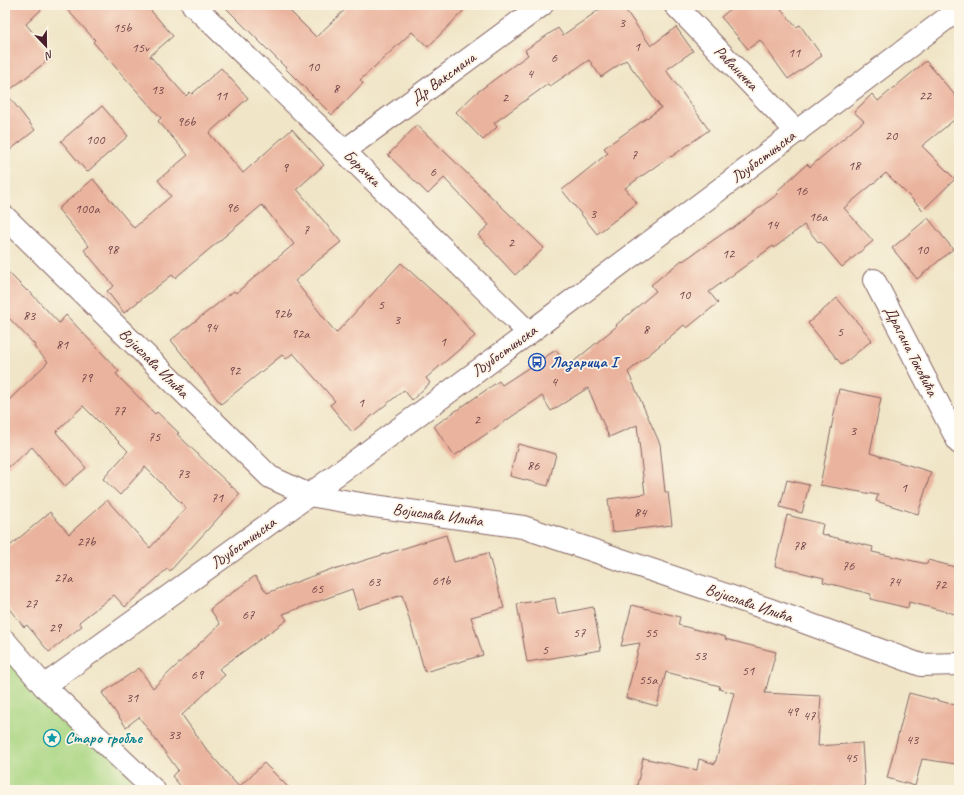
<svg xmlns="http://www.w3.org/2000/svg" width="964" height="795" font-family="Caveat,sans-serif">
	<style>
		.green { fill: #a9d682; stroke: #7a7a56 }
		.building { fill: #eab39d }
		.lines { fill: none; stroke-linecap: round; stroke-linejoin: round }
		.minor-casing { stroke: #846462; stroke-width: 24 }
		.minor { stroke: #fff; stroke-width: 22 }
		.labels { text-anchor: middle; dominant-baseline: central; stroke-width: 3.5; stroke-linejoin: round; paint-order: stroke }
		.number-label { font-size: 14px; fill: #724448 }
		.street-label { font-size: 16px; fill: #4a1f2b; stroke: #fcf5e5 }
		.transit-label { font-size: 16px; font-weight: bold; fill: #164399; stroke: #fcf5e5; text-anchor: start }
		.culture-label { font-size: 16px; font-weight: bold; fill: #0d838f; stroke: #fcf5e5; text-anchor: start }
	</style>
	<rect width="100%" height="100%" fill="#fcf5e5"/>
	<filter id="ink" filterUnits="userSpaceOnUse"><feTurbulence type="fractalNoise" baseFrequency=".025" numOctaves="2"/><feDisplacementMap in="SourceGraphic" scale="8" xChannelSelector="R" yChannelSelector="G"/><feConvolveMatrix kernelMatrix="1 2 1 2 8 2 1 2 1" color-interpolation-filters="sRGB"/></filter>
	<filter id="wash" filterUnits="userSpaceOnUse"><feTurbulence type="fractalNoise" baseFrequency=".012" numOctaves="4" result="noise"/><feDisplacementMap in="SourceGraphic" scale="16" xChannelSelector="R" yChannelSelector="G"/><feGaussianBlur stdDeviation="0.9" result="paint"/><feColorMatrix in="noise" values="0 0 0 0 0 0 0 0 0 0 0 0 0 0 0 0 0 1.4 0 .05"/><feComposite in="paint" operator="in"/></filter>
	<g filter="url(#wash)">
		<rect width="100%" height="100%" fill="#f0e5c7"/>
		<polygon class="green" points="5,641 154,790 5,790"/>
		<g id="blocks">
			<g class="building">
				<polygon points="5,5 46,5 26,24 52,57 6,93 35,130 5,154"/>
				<polygon points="63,5 146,5 173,36 150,56 186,96 190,92 192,94 221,68 248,98 209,133 243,173 292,129 324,165 297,189 341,242 311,266 311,267 295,281 336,333 401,263 452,309 475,336 426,378 430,383 412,400 404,390 352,432 330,405 335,401 293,353 286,359 282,355 221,404 171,340 234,291 236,293 294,244 262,205 175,278 172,275 124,313 107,291 114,286 84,250 89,246 58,209 93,179 134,228 171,196 158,180 188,155 158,121 161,118 93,42 95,40"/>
				<polygon points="223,5 284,5 316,37 350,5 469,5 428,47 412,32 360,80 363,83 332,115 286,69 287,69"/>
				<polygon points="606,5 622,5 651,46 676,27 693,51 666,70 709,130 671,157 670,156 625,188 637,203 597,234 562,190 608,153 604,148 661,108 626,60 601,77 589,60 550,86 548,84 494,123 497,127 483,140 456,112 476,93 528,55 525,50 558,28 563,35"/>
				<polygon points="735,5 778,5 796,27 800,25 822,56 788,79 760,40 748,49 721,17"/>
				<polygon points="926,61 959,100 959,116 922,146 955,179 923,210 886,173 844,208 873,241 842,267 821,242 819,243 804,225 774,248 773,246 709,292 718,303 687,328 684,325 628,372 660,444 665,492 668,492 672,525 612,532 608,499 645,494 637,425 609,437 588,388 551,411 542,396 454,456 434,426 499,381 502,385 556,350 567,367 617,326 616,325 656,291 651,285 682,260 683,261 731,228 731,229 778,194 776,192 807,164 810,167 864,121 854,112 872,94 878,101"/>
				<polygon points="102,106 128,136 87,172 61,141"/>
				<polygon points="417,125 535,239 544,248 515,275 478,235 489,225 444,178 428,194 388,155"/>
				<polygon points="928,218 953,249 917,279 892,248"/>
				<polygon points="5,269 27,291 28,290 59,323 66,315 119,371 116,374 155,414 157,412 179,433 177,434 215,471 240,494 170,571 167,569 125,607 114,595 79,622 82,626 49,652 27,625 24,627 5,604 5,550 50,512 69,534 107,500 150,548 186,508 145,467 120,495 103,479 128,451 83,406 56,432 86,468 65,486 32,447 5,470 5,404 48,362 34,347 35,345 5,314"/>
				<polygon points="837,298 872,340 842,365 808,323"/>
				<polygon points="839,389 881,398 870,453 931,472 918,514 876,501 878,495 820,485"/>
				<polygon points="518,444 556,454 548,486 510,476"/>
				<polygon points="787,480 809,485 802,513 780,507"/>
				<polygon points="787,515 823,524 821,534 873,547 872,552 927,564 928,560 959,568 959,601 955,614 909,602 908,608 870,599 871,594 823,582 824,578 775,566"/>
				<polygon points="446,535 454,562 488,553 504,608 471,617 483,655 425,672 402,595 358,609 352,589 283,614 287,620 219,669 225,675 182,715 207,750 239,787 264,763 291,790 184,790 172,776 178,770 139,717 126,727 102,693 139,668 153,688 220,624 210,609 255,576 267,593 334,568 334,570"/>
				<polygon points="555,598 558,614 593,607 601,650 527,662 517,604"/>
				<polygon points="632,605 680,617 678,625 726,637 725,639 776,652 765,693 821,696 818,746 862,743 865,790 842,790 842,789 789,786 789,790 636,790 643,758 697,770 699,759 715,764 734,693 719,689 720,686 666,672 657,706 626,698 640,643 621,646"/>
				<polygon points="909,693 959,706 959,742 956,764 922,759 915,786 887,778"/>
			</g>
		</g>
	</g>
	<g filter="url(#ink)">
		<use href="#blocks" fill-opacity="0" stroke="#846462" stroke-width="1"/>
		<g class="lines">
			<g class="minor-casing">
				<g id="minor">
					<polyline points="193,5 344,151 529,333"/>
					<polyline points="675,5 797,132"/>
					<polyline points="344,151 542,5"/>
					<polyline points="5,217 270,477 309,495 367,505 523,527 771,610 921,665 959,664"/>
					<polyline points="874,280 959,443"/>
					<polyline points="5,641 44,686 154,790"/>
					<polyline points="44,686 309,495 529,333 959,9"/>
				</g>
			</g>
			<use href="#minor" class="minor"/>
		</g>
	</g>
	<defs>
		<g id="bus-ring" transform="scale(0.9)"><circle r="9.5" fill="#fcf5e5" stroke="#1a4fb4" stroke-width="1.5"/><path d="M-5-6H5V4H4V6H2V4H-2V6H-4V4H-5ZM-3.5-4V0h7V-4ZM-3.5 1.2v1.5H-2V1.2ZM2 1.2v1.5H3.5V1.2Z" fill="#1a4fb4"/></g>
		<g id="sight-ring" transform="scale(0.9)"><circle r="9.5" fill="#fcf5e5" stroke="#0f9aa8" stroke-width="1.5"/><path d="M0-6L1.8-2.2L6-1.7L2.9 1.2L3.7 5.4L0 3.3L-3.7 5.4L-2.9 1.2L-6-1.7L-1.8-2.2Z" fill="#0f9aa8"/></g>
	</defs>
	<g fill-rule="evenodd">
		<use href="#bus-ring" x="537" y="362"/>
		<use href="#sight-ring" x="52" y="738"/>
	</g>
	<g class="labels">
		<g class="number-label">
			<text x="622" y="22">3</text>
			<text x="122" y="27">15b</text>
			<text x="637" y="46">1</text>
			<text x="140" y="47">15v</text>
			<text x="794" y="52">11</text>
			<text x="554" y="57">6</text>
			<text x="313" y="66">10</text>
			<text x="530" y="73">4</text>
			<text x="336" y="88">8</text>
			<text x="157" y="89">13</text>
			<text x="221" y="95">11</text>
			<text x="925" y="95">22</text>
			<text x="505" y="97">2</text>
			<text x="186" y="121">96b</text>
			<text x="891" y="135">20</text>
			<text x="95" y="139">100</text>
			<text x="634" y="154">7</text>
			<text x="854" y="165">18</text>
			<text x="285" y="167">9</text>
			<text x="433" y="171">6</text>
			<text x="801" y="190">16</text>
			<text x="232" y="207">96</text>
			<text x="87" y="208">100a</text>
			<text x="593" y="213">3</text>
			<text x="818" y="216">16a</text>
			<text x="772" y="224">14</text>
			<text x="306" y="229">7</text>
			<text x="511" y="242">2</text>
			<text x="112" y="249">98</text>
			<text x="922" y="249">10</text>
			<text x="728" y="253">12</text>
			<text x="684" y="294">10</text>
			<text x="381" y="304">5</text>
			<text x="282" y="313">92b</text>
			<text x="29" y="315">83</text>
			<text x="397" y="319">3</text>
			<text x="211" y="327">94</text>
			<text x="646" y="329">8</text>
			<text x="840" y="331">5</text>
			<text x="300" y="333">92a</text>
			<text x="443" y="341">1</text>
			<text x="62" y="344">81</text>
			<text x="234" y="370">92</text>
			<text x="86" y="377">79</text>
			<text x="554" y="381">4</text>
			<text x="361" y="402">1</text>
			<text x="119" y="410">77</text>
			<text x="477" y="419">2</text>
			<text x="853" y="430">3</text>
			<text x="154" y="436">75</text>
			<text x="533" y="465">86</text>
			<text x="183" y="473">73</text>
			<text x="904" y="487">1</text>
			<text x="217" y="497">71</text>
			<text x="640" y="512">84</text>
			<text x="86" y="541">27b</text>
			<text x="799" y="545">78</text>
			<text x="848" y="565">76</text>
			<text x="63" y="577">27a</text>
			<text x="441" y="580">61b</text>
			<text x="374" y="581">63</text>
			<text x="894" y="581">74</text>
			<text x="940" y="584">72</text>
			<text x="317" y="588">65</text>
			<text x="31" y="603">27</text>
			<text x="248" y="614">67</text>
			<text x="55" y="627">29</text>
			<text x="579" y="632">57</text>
			<text x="651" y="632">55</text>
			<text x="545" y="649">5</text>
			<text x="700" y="655">53</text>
			<text x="748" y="670">51</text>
			<text x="197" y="674">69</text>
			<text x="648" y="679">55a</text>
			<text x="132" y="697">31</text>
			<text x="792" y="711">49</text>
			<text x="809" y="715">47</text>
			<text x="174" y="734">33</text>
			<text x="912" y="739">43</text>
			<text x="851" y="757">45</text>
		</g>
		<g class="street-label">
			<text transform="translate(736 68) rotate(46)">Раваничка</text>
			<text transform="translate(443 78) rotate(-36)">Др Ваксмана</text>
			<text transform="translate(763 157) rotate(-37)">Љубостињска</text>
			<text transform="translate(362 168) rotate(44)">Борачка</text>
			<text transform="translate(504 351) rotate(-36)">Љубостињска</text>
			<text transform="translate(911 351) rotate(63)">Драгана Токовића</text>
			<text transform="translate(154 363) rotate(45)">Војислава Илића</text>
			<text transform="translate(438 515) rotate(8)">Војислава Илића</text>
			<text transform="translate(243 543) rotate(-36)">Љубостињска</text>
			<text transform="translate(749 603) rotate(19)">Војислава Илића</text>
		</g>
		<g class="transit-label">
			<text x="550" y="362">Лазарица I</text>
		</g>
		<g class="culture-label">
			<text x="65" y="738">Старо гробље</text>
		</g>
	</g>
	<rect width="964" height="795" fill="none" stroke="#fcf5e5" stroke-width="20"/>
	<g transform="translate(46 46) rotate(158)" stroke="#fcf5e5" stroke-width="3" paint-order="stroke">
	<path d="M0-3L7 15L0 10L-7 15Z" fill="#4a1f2b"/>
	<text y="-6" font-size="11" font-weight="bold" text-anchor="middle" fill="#4a1f2b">N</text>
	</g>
</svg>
